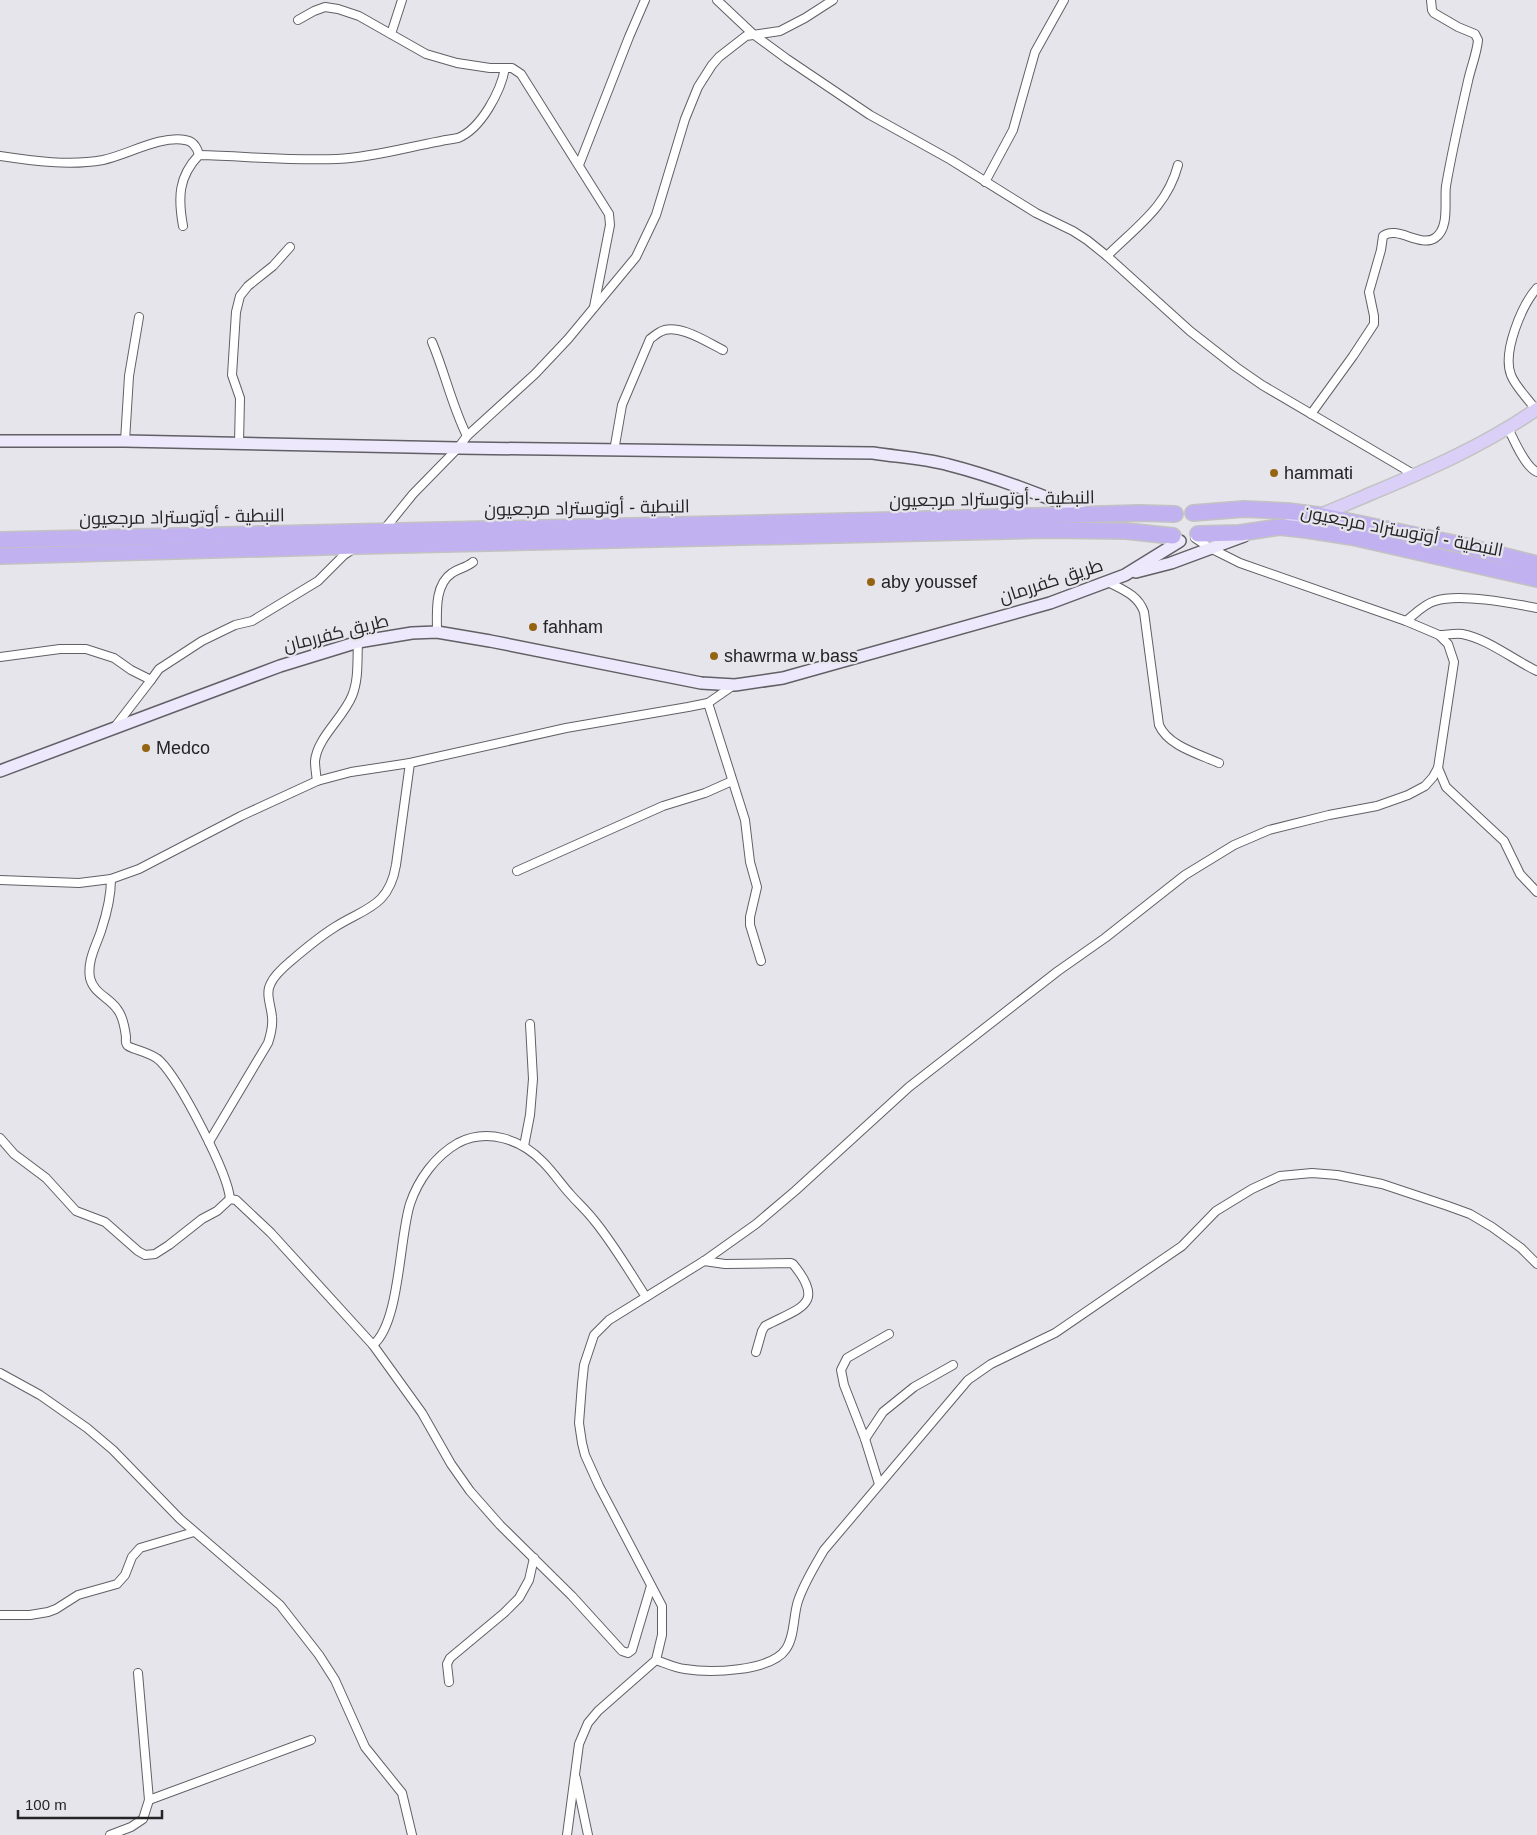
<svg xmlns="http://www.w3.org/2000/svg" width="1537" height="1835" font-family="Arial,Cairo,sans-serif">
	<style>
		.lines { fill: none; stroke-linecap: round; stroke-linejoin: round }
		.street-casing { stroke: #616065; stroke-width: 10 }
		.secondary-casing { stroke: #616065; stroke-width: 14 }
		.primary-casing { stroke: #c2c2c2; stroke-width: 15 }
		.highway-casing { stroke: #c2c2c2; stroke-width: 18 }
		.street { stroke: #fff; stroke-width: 8 }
		.secondary { stroke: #ede8fb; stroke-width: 11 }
		.primary { stroke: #dad0f7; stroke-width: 12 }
		.highway { stroke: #c2b1f1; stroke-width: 15 }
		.poi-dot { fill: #946413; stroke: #e7e5ec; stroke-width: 2 }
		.labels { text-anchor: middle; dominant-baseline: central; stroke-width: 4.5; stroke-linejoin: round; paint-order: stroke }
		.poi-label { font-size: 18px; fill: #242426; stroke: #e7e5ec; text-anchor: start }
		.street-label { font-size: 18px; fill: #242426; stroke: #e7e5ec }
	</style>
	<rect width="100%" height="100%" fill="#e7e5ec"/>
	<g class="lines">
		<g class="street-casing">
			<g id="street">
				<polyline points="717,0 753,34 787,59 870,115 951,160 1036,213 1073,231 1087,240 1107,256 1190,331 1236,367 1262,385 1415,475"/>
				<polyline points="298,20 314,11 325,7 338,9 359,16 426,54 457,63 490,68 512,68 521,74 609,214 610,225 594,307"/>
				<polyline points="391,34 402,0"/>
				<path d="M0,156C33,161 70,166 103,160C127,155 161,135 185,140C193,141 197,147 199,155"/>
				<polyline points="579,165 629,37 645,0"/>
				<polyline points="985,182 1013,130 1035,52 1064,0"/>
				<path d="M183,226C178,198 178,177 199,155C245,156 291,161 337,159C378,157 418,144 458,138C481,129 501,91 505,68"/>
				<path d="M1107,256C1136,227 1167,207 1178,165"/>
				<path d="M432,342C445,373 452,406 467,436"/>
				<path d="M1536,410C1529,400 1515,386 1511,375C1502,352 1522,305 1537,288"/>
				<path d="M1311,414L1353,356L1374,324V316L1369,292L1381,250L1383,236C1397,225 1420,248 1435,238C1450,228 1444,201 1446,186C1452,151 1460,116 1468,81C1471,67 1477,53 1478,40L1475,34L1458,27L1434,13L1432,10L1431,0"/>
				<path d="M1508,428C1514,440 1525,467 1537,472"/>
				<polyline points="125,441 129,376 139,317"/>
				<polyline points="239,443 240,398 232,375 236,312 240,296 248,286 273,266 290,247"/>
				<path d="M614,451L622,405L650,339C653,337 656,334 660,332C677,322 707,342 723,350"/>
				<polyline points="383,531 413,494 458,448 467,436 535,374 568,339 636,257 656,215 685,119 698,87 712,65 719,57 746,36 780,31 805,18 833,0"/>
				<path d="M1108,582C1123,590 1138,595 1144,612L1159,725C1168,746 1199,754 1219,763"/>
				<path d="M1406,621C1415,614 1424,604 1435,601C1459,593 1511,603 1537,608"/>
				<path d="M437,632C437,613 434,585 452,573C459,568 466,568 473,562"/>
				<path d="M1439,635C1446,635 1455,633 1462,634C1486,638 1514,660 1537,671"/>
				<polyline points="0,657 60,649 86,649 114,658 131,670 151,680 159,669 202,641 235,625 252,621 318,581 344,555 353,549"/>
				<polyline points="708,703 745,820 750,862 757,887 750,917 750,925 761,961"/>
				<polyline points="114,728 151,680"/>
				<polyline points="1438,768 1446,787 1504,841 1520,874 1537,892"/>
				<path d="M317,781C316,774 315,767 315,761C317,738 343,718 352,696C359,679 357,660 358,642"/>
				<polyline points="517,871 663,806 705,793 732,781"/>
				<path d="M111,879C111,897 107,913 101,931C96,946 87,961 90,978C94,994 109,997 117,1009C123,1016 125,1029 126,1037C126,1040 125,1042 127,1045C129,1049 152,1052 160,1061C180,1081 228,1173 230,1199"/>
				<polyline points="0,880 79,883 111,879 139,869 241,816 317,781 351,772 410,763 566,728 688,707 708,703 734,685"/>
				<path d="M0,1138L14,1154L46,1178L76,1211L105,1222L138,1251L145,1255L155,1254L169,1245L202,1219L217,1211L230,1199L236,1200L271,1233L373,1345C400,1323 399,1239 410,1204C418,1180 435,1156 458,1143C487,1128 521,1139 543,1162C553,1172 561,1184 570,1194C577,1202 586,1210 593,1219C613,1243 629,1271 646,1297"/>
				<path d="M209,1142L268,1043C271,1034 273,1026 272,1017C271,1005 265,993 271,983C275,974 285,966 292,960C306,948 319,937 335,927C365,908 389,907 396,865L410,763"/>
				<polyline points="524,1146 530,1115 533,1079 530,1024"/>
				<path d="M704,1261L725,1264L791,1263L793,1264C827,1305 799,1308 765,1326L762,1331L756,1352"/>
				<polyline points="373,1345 422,1413 451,1464 470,1491 500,1525 572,1596 622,1651 628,1653 632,1650 651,1586"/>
				<polyline points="0,1373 40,1395 87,1428 113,1450 180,1519 280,1605 319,1655 335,1680 365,1747 402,1793 412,1835"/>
				<polyline points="865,1439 883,1412 914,1387 953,1365"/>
				<polyline points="879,1484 865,1439 844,1385 841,1370 847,1358 889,1334"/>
				<polyline points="0,1615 30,1615 48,1612 56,1609 78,1595 117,1584 125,1575 132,1557 140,1548 194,1532"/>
				<path d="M656,1660C665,1663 675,1668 685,1669C709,1673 771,1672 786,1649C795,1636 793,1616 798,1601C804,1583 814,1567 824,1550L968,1380L991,1364L1055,1333L1182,1246L1216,1211L1252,1189L1280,1176L1312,1173L1337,1175L1382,1184L1448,1206L1470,1214L1492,1227L1521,1248L1537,1264"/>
				<polyline points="449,1682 447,1664 450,1658 504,1613 519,1598 529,1580 534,1558"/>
				<polyline points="576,1778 588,1835"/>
				<polyline points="149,1800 311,1740"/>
				<polyline points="110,1835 131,1827 143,1819 149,1800 138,1673"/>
				<polyline points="567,1835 579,1744 588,1723 598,1711 656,1660 662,1635 662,1606 599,1486 585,1455 582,1443 579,1423 582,1384 584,1365 594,1335 609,1320 704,1261 756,1224 795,1191 909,1087 1058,971 1105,938 1185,875 1234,845 1269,830 1329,815 1377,806 1408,795 1425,786 1433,777 1438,768 1454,662 1448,644 1439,635 1406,621 1240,563 1210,548 1195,538"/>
			</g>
		</g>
		<g class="secondary-casing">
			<g id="secondary">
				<path d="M0,441H125L458,448L873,453C898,457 924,458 949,465C996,477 1041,495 1086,513"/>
				<polyline points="1136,572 1171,563 1244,536"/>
				<polyline points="0,771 280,666 358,642 412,633 437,632 490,641 701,683 735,685 783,678 1050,603 1125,575 1180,541"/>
			</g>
		</g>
		<g class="primary-casing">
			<path id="primary" d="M1284,526C1314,519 1342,506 1370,494C1428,470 1485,445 1537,409"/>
		</g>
		<g class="highway-casing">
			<g id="highway">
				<polyline points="1193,513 1244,509 1287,511 1318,515 1453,543 1537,564"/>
				<polyline points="1198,534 1240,533 1280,527 1307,530 1352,537 1537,579"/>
				<polyline points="0,540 894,520 1139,513 1175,514"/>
				<polyline points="0,556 358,546 1048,530 1126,531 1173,536"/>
			</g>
		</g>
		<use href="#street" class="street"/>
		<use href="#secondary" class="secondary"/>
		<use href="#primary" class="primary"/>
		<use href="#highway" class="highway"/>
	</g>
	<g class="poi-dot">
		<circle cx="1274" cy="473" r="5"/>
		<circle cx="871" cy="582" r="5"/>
		<circle cx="533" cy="627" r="5"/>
		<circle cx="714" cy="656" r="5"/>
		<circle cx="146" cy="748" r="5"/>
	</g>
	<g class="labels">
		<g class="poi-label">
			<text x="1284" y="473">hammati</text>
			<text x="881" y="582">aby youssef</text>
			<text x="543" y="627">fahham</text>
			<text x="724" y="656">shawrma w bass</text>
			<text x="156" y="748">Medco</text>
		</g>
		<g class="street-label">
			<text transform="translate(992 499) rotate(-1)">النبطية - أوتوستراد مرجعيون</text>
			<text transform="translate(587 508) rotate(-1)">النبطية - أوتوستراد مرجعيون</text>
			<text transform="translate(182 517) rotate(-1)">النبطية - أوتوستراد مرجعيون</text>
			<text transform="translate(1402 531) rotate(11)">النبطية - أوتوستراد مرجعيون</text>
			<text transform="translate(1051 581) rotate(-18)">طريق كفررمان</text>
			<text transform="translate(336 633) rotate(-14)">طريق كفررمان</text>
		</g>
	</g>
	<path d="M18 1810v8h144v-8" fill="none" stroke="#242426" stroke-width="2.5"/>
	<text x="25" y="1810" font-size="15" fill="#242426" stroke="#e7e5ec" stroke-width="4" paint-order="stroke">100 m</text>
</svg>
